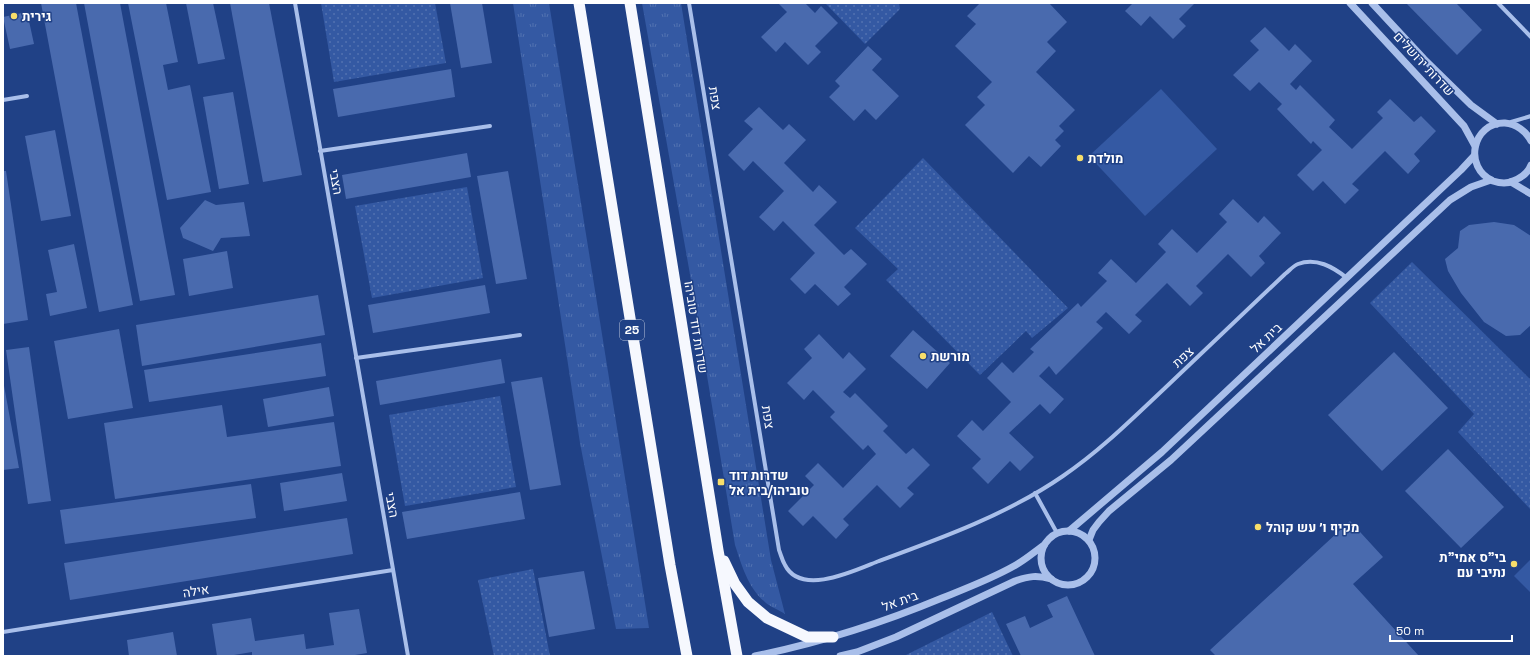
<svg xmlns="http://www.w3.org/2000/svg" width="1534" height="659" font-family="'Space Grotesk',Heebo,sans-serif">
	<style>
		.grass { fill: url(#grass-tufts) }
		.park { fill: url(#park-dots) }
		.pitch { fill: #3459a3 }
		.building { fill: #496aae }
		.lines { fill: none; stroke-linecap: round; stroke-linejoin: round }
		.minor { stroke: #a9bfea; stroke-width: 4 }
		.tertiary { stroke: #a9bfea; stroke-width: 7 }
		.trunk { stroke: #f6f8fe; stroke-width: 11 }
		.poi-dot { fill: #f7de6a; stroke: #204186; stroke-width: 1.5 }
		.labels { text-anchor: middle; dominant-baseline: central; stroke-width: 3; stroke-linejoin: round; paint-order: stroke }
		.shield { fill: #204186; stroke: #bcc6db; stroke-width: 1 }
		.shield-label { font-size: 12px; font-weight: bold; fill: #fff }
		.poi-label { font-size: 13px; font-weight: bold; fill: #fff; stroke: #204186; text-anchor: start }
		.street-label { font-size: 13px; fill: #fff; stroke: #204186 }
	</style>
	<defs>
		<pattern id="grass-tufts" width="24" height="20" patternUnits="userSpaceOnUse"><rect width="24" height="20" fill="#3459a3"/><path d="M3 7l-1-3M5 7V3M7 7l1-3M15 17l-1-3M17 17v-4M19 17l1-3" fill="none" stroke="#5272b1"/></pattern>
		<pattern id="park-dots" width="8" height="8" patternUnits="userSpaceOnUse"><rect width="8" height="8" fill="#3459a3"/><path d="M2 2h.1M6 6h.1" fill="none" stroke="#5272b1" stroke-width="1.8" stroke-linecap="round"/></pattern>
	</defs>
	<rect width="100%" height="100%" fill="#204186"/>
	<g class="grass">
		<polygon points="513,3 549,3 649,628 616,629 580,443"/>
		<path d="M642,3H681L771,560L785,614C779,610 771,607 766,603C748,588 742,566 735,545L694,297Z"/>
	</g>
	<g class="park">
		<polygon points="321,3 435,3 446,63 334,82"/>
		<polygon points="825,3 899,3 900,9 865,44"/>
		<polygon points="923,158 1068,308 1032,338 1026,331 980,375 886,280 898,269 855,228"/>
		<polygon points="467,187 483,278 372,298 355,206"/>
		<polygon points="1412,262 1531,380 1531,510 1458,432 1474,414 1370,303"/>
		<polygon points="500,396 516,487 405,506 389,415"/>
		<polygon points="533,569 550,656 494,656 478,580"/>
		<polygon points="992,612 1013,656 904,656"/>
	</g>
	<g class="pitch">
		<polygon points="1161,89 1217,149 1145,216 1089,156"/>
		<polygon points="1531,559 1531,593 1514,576"/>
	</g>
	<g class="building">
		<polygon points="41,3 76,3 133,305 99,312"/>
		<polygon points="84,3 120,3 175,295 140,301"/>
		<polygon points="128,3 166,3 178,62 163,65 168,90 190,85 211,192 167,200"/>
		<polygon points="186,3 213,3 225,59 198,64"/>
		<polygon points="230,3 269,3 302,175 263,182"/>
		<polygon points="450,3 482,3 492,63 461,68"/>
		<polygon points="778,3 805,3 815,13 821,6 838,23 815,46 821,52 808,65 785,42 776,52 761,37 787,12"/>
		<polygon points="980,3 1049,3 1067,22 1047,42 1056,51 1036,72 1075,110 1059,126 1064,131 1055,140 1061,146 1041,167 1029,156 1013,173 965,125 985,105 977,97 992,82 955,46 976,24 967,16"/>
		<polygon points="1133,3 1195,3 1179,19 1186,26 1173,39 1150,16 1141,26 1125,11"/>
		<polygon points="1406,3 1456,3 1482,30 1457,55"/>
		<polygon points="27,12 34,44 10,49 3,17"/>
		<polygon points="1265,27 1289,51 1295,44 1312,61 1290,84 1296,90 1300,85 1335,120 1329,127 1352,149 1383,118 1377,112 1390,99 1414,122 1421,116 1436,131 1414,154 1420,161 1408,174 1385,151 1352,184 1359,190 1345,204 1323,181 1313,191 1297,175 1322,150 1313,141 1311,144 1277,109 1282,104 1259,82 1250,91 1233,75 1259,50 1250,41"/>
		<polygon points="868,46 882,59 872,70 899,96 876,120 865,109 854,121 829,97 840,86 835,81"/>
		<polygon points="451,69 455,97 338,117 333,89"/>
		<polygon points="233,92 249,184 219,189 203,97"/>
		<polygon points="759,107 783,130 789,124 806,140 784,163 813,192 819,185 837,202 814,225 844,255 851,249 867,264 844,287 851,294 838,306 815,284 805,294 790,279 815,253 783,221 774,231 759,217 784,191 753,161 744,171 728,155 753,129 744,121"/>
		<polygon points="55,130 71,216 41,221 25,136"/>
		<polygon points="467,153 471,177 346,199 342,175"/>
		<polygon points="3,171 6,171 28,320 3,324"/>
		<polygon points="508,171 527,279 496,284 477,176"/>
		<polygon points="1233,199 1258,223 1264,216 1281,233 1259,256 1265,263 1251,277 1228,254 1196,286 1203,293 1190,306 1167,283 1135,315 1142,321 1129,334 1106,312 1096,322 1103,328 1056,375 1049,366 1039,376 1064,399 1050,414 1040,404 1009,433 1034,457 1020,471 1010,461 988,484 972,468 981,459 957,436 972,420 983,431 1011,402 987,378 1002,362 1013,373 1034,352 1030,349 1078,303 1081,307 1107,281 1098,273 1111,259 1136,283 1166,252 1158,244 1172,229 1197,253 1227,222 1219,214"/>
		<polygon points="205,200 216,205 244,202 250,236 221,238 213,251 183,238 180,228"/>
		<polygon points="1494,222 1514,225 1531,236 1531,325 1520,335 1506,336 1484,322 1461,293 1448,271 1445,259 1458,248 1460,231 1469,225"/>
		<polygon points="74,244 87,308 50,316 46,294 57,292 48,250"/>
		<polygon points="227,251 233,288 189,296 183,259"/>
		<polygon points="485,285 490,313 373,333 368,305"/>
		<polygon points="318,295 325,335 142,366 136,325"/>
		<polygon points="119,329 133,408 68,419 54,341"/>
		<polygon points="913,330 950,363 927,389 890,356"/>
		<polygon points="819,334 843,359 849,352 866,369 843,392 850,398 855,393 888,426 883,431 906,454 913,448 930,465 907,488 914,494 900,508 877,485 843,519 849,525 836,539 813,516 803,526 788,511 814,485 805,476 818,463 843,488 876,454 868,445 863,450 830,417 835,412 813,390 804,400 787,383 812,358 804,349"/>
		<polygon points="321,343 326,376 149,402 144,370"/>
		<polygon points="29,347 51,501 28,504 6,350"/>
		<polygon points="1394,352 1448,408 1382,471 1328,415"/>
		<polygon points="501,359 505,383 380,405 376,381"/>
		<polygon points="542,377 561,485 530,490 511,382"/>
		<polygon points="3,380 19,468 3,470"/>
		<polygon points="329,387 334,416 268,427 263,399"/>
		<polygon points="222,405 227,437 334,422 341,466 115,499 104,423"/>
		<polygon points="1448,449 1504,507 1461,548 1405,491"/>
		<polygon points="342,473 347,501 284,511 280,483"/>
		<polygon points="251,484 256,518 65,544 60,510"/>
		<polygon points="520,492 525,519 407,539 402,512"/>
		<polygon points="347,518 353,554 70,600 64,563"/>
		<polygon points="1350,521 1383,557 1353,584 1419,656 1216,656 1210,650"/>
		<polygon points="584,571 595,629 549,637 538,578"/>
		<polygon points="1067,596 1095,656 1021,656 1006,624 1025,616 1030,628 1053,617 1047,605"/>
		<polygon points="359,609 367,653 349,656 252,656 252,652 228,656 217,656 212,624 251,618 255,641 304,634 306,649 334,645 329,613"/>
		<polygon points="173,632 177,656 129,656 127,640"/>
	</g>
	<g class="lines">
		<g class="minor">
			<polyline points="295,3 408,656"/>
			<path d="M689,3L779,550C781,555 782,560 785,565C801,597 856,570 879,561C942,538 1008,514 1063,476C1100,451 1132,419 1165,388C1205,350 1245,312 1285,274C1289,271 1293,266 1298,264C1316,257 1333,267 1347,278"/>
			<polyline points="1498,3 1531,37"/>
			<polyline points="3,100 27,96"/>
			<polyline points="1511,122 1531,116"/>
			<polyline points="320,151 490,126"/>
			<polyline points="356,358 520,335"/>
			<polyline points="1035,493 1057,533"/>
			<polyline points="3,632 393,570"/>
		</g>
		<g class="tertiary">
			<polyline points="1350,3 1464,126 1475,146"/>
			<polyline points="1372,3 1424,59 1471,105 1497,124"/>
			<path d="M1531,141C1526,131 1516,124 1505,123C1472,122 1463,168 1493,181C1499,183 1507,184 1513,181C1521,178 1528,173 1531,165"/>
			<polyline points="1511,182 1531,194"/>
			<circle cx="1068" cy="558" r="27"/>
			<polyline points="1069,531 1162,452 1461,170 1474,156"/>
			<polyline points="1089,540 1093,530 1099,522 1109,511 1171,460 1450,200 1471,187 1491,180"/>
			<path d="M755,656C819,643 882,623 942,598C967,588 991,579 1014,566C1025,560 1034,552 1044,545"/>
			<path d="M840,656L857,652L896,637L1015,581C1029,576 1037,575 1051,579"/>
		</g>
		<g class="trunk">
			<polyline points="579,3 670,565 687,656"/>
			<polyline points="630,3 718,550 737,656"/>
			<polyline points="724,561 735,584 748,602 767,618 807,637 833,637"/>
		</g>
	</g>
	<g class="poi-dot">
		<circle cx="14" cy="16" r="4"/>
		<circle cx="1080" cy="158" r="4"/>
		<circle cx="923" cy="356" r="4"/>
		<rect x="717" y="478" width="8" height="8" rx="2"/>
		<circle cx="1258" cy="527" r="4"/>
		<circle cx="1514" cy="564" r="4"/>
	</g>
	<g class="labels">
		<rect class="shield" x="620" y="320" width="24" height="20" rx="3"/>
		<g class="shield-label">
			<text x="632" y="330">25</text>
		</g>
		<g class="poi-label">
			<text x="22" y="16">גירית</text>
			<text x="1088" y="158">מולדת</text>
			<text x="931" y="356">מורשת</text>
			<text x="729" y="475">שדרות דוד<tspan x="729" dy="15">טוביהו/בית אל</tspan></text>
			<text x="1266" y="527">מקיף ו׳ עש קוהל</text>
			<text x="1506" y="557" text-anchor="end">בי"ס אמי"ת<tspan x="1506" dy="15">נתיבי עם</tspan></text>
		</g>
		<g class="street-label">
			<text transform="translate(1424 64) rotate(47)">שדרות ירושלים</text>
			<text transform="translate(715 98) rotate(81)">צפת</text>
			<text transform="translate(336 182) rotate(80)">הצבי</text>
			<text transform="translate(696 327) rotate(81)">שדרות דוד טוביהו</text>
			<text transform="translate(1266 338) rotate(-43)">בית אל</text>
			<text transform="translate(1183 357) rotate(-43)">צפת</text>
			<text transform="translate(768 417) rotate(81)">צפת</text>
			<text transform="translate(392 505) rotate(80)">הצבי</text>
			<text transform="translate(196 591) rotate(-9)">אילה</text>
			<text transform="translate(900 601) rotate(-20)">בית אל</text>
		</g>
	</g>
	<rect width="1534" height="659" fill="none" stroke="#ffffff" stroke-width="8"/>
	<path d="M1390 635v6h122v-6" fill="none" stroke="#ffffff" stroke-width="2"/>
	<text x="1396" y="635" font-size="12" fill="#ffffff" stroke="#204186" stroke-width="3" paint-order="stroke">50 m</text>
</svg>
